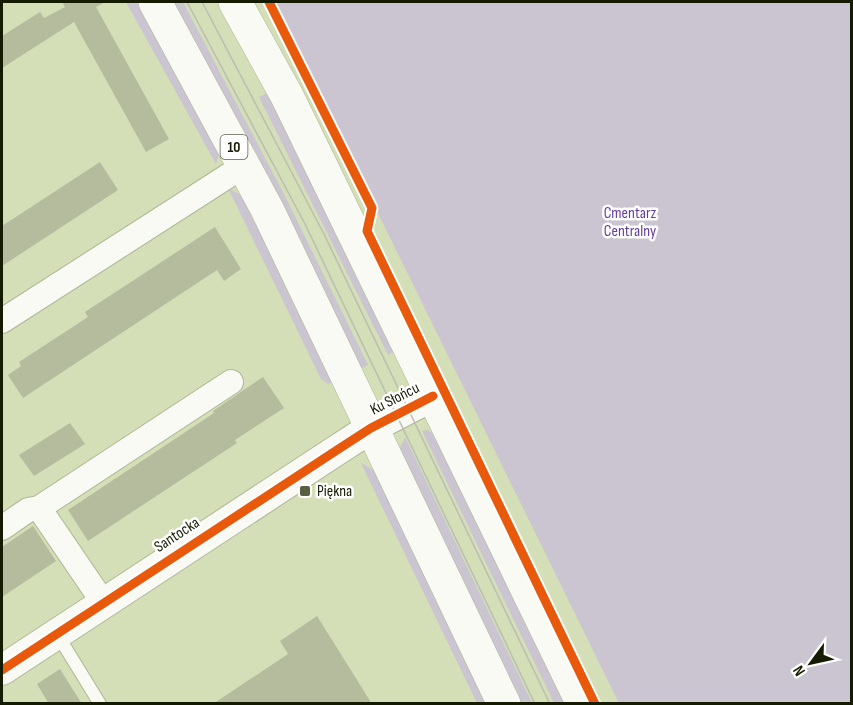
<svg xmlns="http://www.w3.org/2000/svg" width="853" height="705" font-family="'Sofia Sans Condensed',sans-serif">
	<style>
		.green { fill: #cac5d0 }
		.building { fill: #b4bc9d }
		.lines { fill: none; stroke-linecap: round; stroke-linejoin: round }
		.service-casing { stroke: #aeb697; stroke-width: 14 }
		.minor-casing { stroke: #aeb697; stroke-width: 26 }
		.tertiary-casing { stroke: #aeb697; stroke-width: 32 }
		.primary-casing { stroke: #aeb697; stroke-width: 34 }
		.service { stroke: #f9faf4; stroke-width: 12 }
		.minor { stroke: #f9faf4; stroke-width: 24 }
		.tertiary { stroke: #f9faf4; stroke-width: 30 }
		.primary { stroke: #f9faf4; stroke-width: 33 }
		.tram { stroke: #babeb3; stroke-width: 1.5 }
		.cycleway-casing { stroke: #fff; stroke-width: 13 }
		.cycleway { stroke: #e8590c; stroke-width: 9 }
		.poi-dot { fill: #585f41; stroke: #fff; stroke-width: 2 }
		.labels { text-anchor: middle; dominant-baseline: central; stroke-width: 5; stroke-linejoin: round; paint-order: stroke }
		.shield { fill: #fff; stroke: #5b5f4d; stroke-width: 1.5 }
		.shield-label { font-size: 15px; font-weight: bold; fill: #151b01 }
		.park-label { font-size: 16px; fill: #653d9c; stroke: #fff }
		.street-label { font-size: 16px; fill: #151b01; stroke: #fff }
		.poi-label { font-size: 16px; fill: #151b01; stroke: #fff; text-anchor: start }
	</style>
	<rect width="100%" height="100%" fill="#d4deb7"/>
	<g class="green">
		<polygon points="126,2 142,2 219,155 216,164"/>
		<polygon points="167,2 183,2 286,198 368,365 356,371"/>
		<polygon points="274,2 851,2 851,703 619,703"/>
		<polygon points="270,92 398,350 388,355 259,97"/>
		<polygon points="228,188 246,198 332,382 328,384 321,379"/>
		<polygon points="427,430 438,436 568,703 554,703 422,431"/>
		<polygon points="405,437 532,703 516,703 399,450"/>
		<polygon points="361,463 375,471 492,703 477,703"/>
	</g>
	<g class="building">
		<polygon points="62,2 105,2 96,7 169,139 146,152 74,22 2,68 2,36 40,12 44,18 65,7"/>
		<polygon points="100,162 118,190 2,266 2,226"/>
		<polygon points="215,227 241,269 224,281 217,270 23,398 8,375 21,366 19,362 88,317 85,312"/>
		<polygon points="263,377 284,408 235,440 237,443 88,541 68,510 214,413 213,411"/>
		<polygon points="70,423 85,444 34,476 19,455"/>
		<polygon points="33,526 56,561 2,597 2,547"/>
		<polygon points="317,616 372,704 213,704 288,654 280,641"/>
		<polygon points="60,669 82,704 49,704 37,684"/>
	</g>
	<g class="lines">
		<g class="service-casing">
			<polyline id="service" points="57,634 100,704"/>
		</g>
		<g class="minor-casing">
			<g id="minor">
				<polyline points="2,321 245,165"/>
				<polyline points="39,508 103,602"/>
				<polyline points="2,528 28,510 39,508 231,382"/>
			</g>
		</g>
		<g class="tertiary-casing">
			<polyline id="tertiary" points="2,670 334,452 371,428 433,396"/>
		</g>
		<g class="primary-casing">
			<g id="primary">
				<polyline points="155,2 267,209 504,704"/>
				<polyline points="235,2 287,96 583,704"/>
			</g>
		</g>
		<use href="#service" class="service"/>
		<use href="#minor" class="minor"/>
		<use href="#tertiary" class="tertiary"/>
		<use href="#primary" class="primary"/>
		<g class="tram">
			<polyline points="187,2 305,224 535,704"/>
			<polyline points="202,2 324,234 550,704"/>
		</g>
		<g class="cycleway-casing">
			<g id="cycleway">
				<polyline points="269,2 372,208 367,231 595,704"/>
				<polyline points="2,670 334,452 371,428 433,396"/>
			</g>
		</g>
		<use href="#cycleway" class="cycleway"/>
	</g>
	<rect class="poi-dot" x="299" y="485" width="12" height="12" rx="3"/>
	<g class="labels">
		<rect class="shield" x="220.5" y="135" width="27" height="24" rx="4.5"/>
		<g class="shield-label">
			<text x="234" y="147">10</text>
		</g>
		<g class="park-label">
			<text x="630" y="213">Cmentarz<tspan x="630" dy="18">Centralny</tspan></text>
		</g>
		<g class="street-label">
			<text transform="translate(395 399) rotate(-27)">Ku Słońcu</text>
			<text transform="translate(177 535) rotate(-33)">Santocka</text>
		</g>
		<g class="poi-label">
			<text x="317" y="491">Piękna</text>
		</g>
	</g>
	<rect width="853" height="705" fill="none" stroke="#151b01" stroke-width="6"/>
	<g transform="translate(811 663) rotate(237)" stroke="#ffffff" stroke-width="4.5" paint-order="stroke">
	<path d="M0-4.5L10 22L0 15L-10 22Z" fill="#151b01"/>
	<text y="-9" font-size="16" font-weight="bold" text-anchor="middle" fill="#151b01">N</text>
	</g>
</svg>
